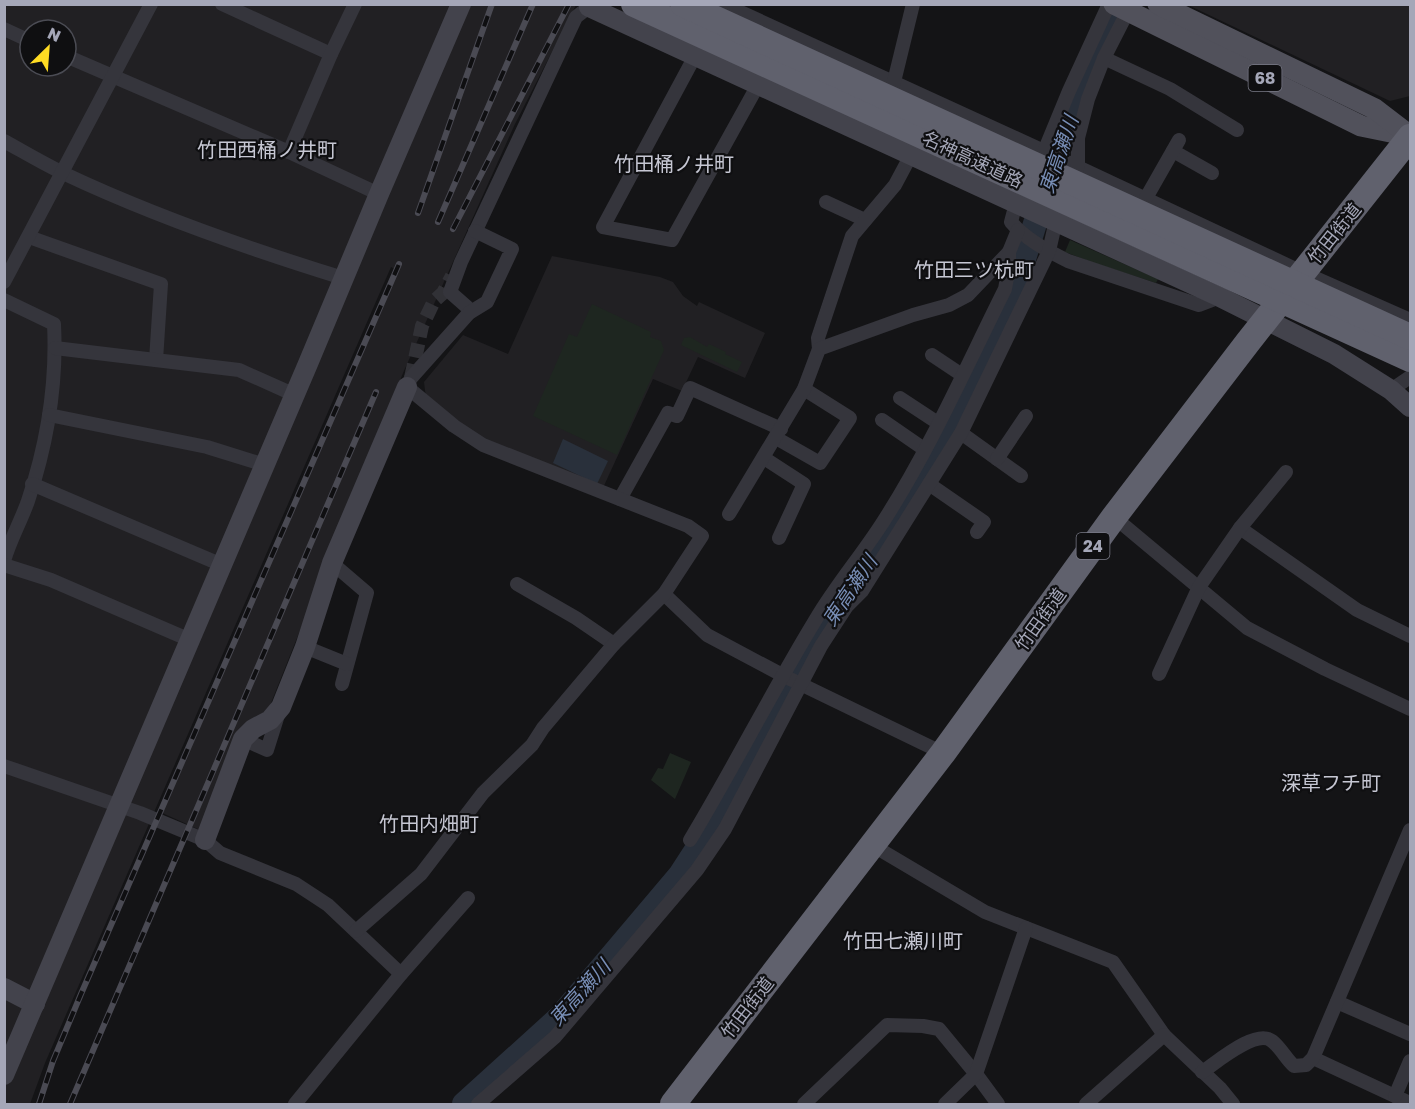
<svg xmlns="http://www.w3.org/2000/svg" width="1415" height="1109" font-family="'Golos Text','Noto Sans JP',sans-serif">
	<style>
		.built { fill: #212023; fill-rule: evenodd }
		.green { fill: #1e2620 }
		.water { fill: #29303b }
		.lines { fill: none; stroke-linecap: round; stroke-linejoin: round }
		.river { stroke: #29303b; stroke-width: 24 }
		.street-tunnel { stroke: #313136; stroke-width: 14; stroke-dasharray: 14 7; stroke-linecap: butt }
		.street { stroke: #35353c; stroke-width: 14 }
		.secondary { stroke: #43434c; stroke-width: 20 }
		.primary { stroke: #51515b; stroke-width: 21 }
		.highway { stroke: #60616d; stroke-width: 26 }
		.rail-casing { stroke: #4a4a53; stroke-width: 6 }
		.rail { stroke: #0f0f11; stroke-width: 4; stroke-dasharray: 11; stroke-linecap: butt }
		.highway-bridge { stroke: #60616d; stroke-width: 26 }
		.labels { text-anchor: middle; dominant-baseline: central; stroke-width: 4.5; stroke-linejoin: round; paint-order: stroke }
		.shield { fill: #0f0f11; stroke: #787986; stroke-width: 1.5 }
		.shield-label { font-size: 16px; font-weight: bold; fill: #a5a7b8 }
		.street-label { font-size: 18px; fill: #a5a7b8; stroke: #0f0f11 }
		.neighbourhood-label { font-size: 20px; fill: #c6c7d3; stroke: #0f0f11 }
		.water-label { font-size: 20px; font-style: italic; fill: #788eb6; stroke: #0f0f11 }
	</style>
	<rect width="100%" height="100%" fill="#141416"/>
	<g class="built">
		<path d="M5,5H576L515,124L403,373L269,708L243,729L200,830L160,812L397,270L391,267L45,1063L30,1104H5ZM30,30H66V66H30Z"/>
		<polygon points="1188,5 1410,5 1410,96 1390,101"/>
		<polygon points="552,256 660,277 673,282 683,296 697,306 699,302 765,333 745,378 698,357 682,391 653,379 602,490 492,445 461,425 426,398 424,382 463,335 508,354"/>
	</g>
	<g class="green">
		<polygon points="1070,240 1158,279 1156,283 1094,263 1065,252"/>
		<polygon points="592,304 651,332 650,337 661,341 664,350 617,455 533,416 569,334 577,337"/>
		<polygon points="690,337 707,347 709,344 726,352 725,354 742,362 737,372 681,345 684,338"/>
		<polygon points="670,753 691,762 675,799 651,780 658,768 663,769"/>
	</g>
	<polygon class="water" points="563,439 608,461 597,484 553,463"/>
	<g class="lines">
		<polyline class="river" points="464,1104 560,1017 680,875 726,804 766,728 819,634 867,565 945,429 1014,291 1061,140 1083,82 1118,4"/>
		<polyline class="street-tunnel" points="411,378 422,326 434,301 443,293 452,276"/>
		<g class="street">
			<polyline points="222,4 331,54"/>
			<polyline points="723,4 1044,151 1302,272 1410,320"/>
			<polyline points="4,29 30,41"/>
			<polyline points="66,56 289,152 379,194"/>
			<polyline points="695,56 603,227 672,240 758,85"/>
			<polyline points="1104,58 1170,89 1237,130"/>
			<polyline points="892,90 913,4"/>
			<path d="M4,141C24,152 44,164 65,174C154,216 249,249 343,278"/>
			<polyline points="1173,151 1212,173"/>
			<polyline points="289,152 331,54 355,4"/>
			<polyline points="1041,159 1069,91 1109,4"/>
			<polyline points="1069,187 1078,166 1078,138 1088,99 1104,58 1128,11"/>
			<polyline points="1146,198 1179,140"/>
			<polyline points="826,202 865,220"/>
			<path d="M1016,203L1011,222C1025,239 1048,251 1068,261L1199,305L1220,297"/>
			<polyline points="29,237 161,284 156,360"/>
			<polyline points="4,282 151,4"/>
			<path d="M4,300L54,324C57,383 47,444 28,501C21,521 10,540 4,561"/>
			<polyline points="469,313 467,307 450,292 461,262 576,17 589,7"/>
			<polyline points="55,348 239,370 295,395"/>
			<polyline points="819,349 818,338 852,236 895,185 911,155"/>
			<polyline points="932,355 962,375"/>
			<polyline points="1391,390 1410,377"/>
			<polyline points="900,398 938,423"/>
			<polyline points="49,415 207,447 265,465"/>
			<polyline points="882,420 924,449"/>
			<polyline points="961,433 1021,476"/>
			<polyline points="776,438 820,463 850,418 804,389"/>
			<polyline points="764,458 804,484 779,538"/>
			<polyline points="997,459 1026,416"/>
			<polyline points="32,484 222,565"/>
			<polyline points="929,484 984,522 977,532"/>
			<polyline points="620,499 668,413 677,416 690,388 781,429"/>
			<polyline points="729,514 804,389 819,349 913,315 949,305 968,295 1009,252"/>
			<polyline points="1114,517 1247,628 1325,669 1410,709"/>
			<polyline points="1240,528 1357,610 1410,636"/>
			<polyline points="332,563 367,593 342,684"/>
			<polyline points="4,565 51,580 190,640"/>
			<polyline points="517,584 576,618 614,644"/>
			<polyline points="664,594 707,635 786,677 943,753"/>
			<polyline points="305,647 347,664"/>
			<polyline points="1159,674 1199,587 1240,528 1286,472"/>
			<polyline points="243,739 267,750 279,712"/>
			<polyline points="4,766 140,813 205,840 220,853 296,884 328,905 401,974"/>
			<path d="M690,840C734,767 772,691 816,619C836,585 862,555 883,522C930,449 966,367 1005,289L1009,267V252L1018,230"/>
			<polyline points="872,845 985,912 1113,962 1164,1035 1220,1088 1233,1104"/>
			<polyline points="356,931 421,874 483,793 532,745 543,728 614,644 664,594 702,536 688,526 483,445 454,426 407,387 411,378 469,313 487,302 512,249 475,231"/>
			<polyline points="1337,1002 1410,1034"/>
			<polyline points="1313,1058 1410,1103"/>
			<path d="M1202,1072C1216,1063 1256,1028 1272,1041C1281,1048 1286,1059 1294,1066L1306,1065L1313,1058L1410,830"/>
			<polyline points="1395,1096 1410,1061"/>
			<polyline points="295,1104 401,974 468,898"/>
			<polyline points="478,1104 555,1037 697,870 725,829 821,646 847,606 862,591 961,433 1049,251 1057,216"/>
			<polyline points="804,1104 887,1025 923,1026 939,1029 976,1074 998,1104"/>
			<polyline points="945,1104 976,1074 1026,928"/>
			<polyline points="1086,1104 1164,1035"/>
		</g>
		<g class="secondary">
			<polyline points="589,7 1220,297 1334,354 1391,390 1410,407"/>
			<polyline points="205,840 243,739 253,729 270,720 281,707 305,647 332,563 407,387"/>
			<polyline points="4,988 35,1004"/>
			<polyline points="4,1075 307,366 379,194 461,4"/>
		</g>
		<g class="primary">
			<polyline points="1114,4 1361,126 1410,136"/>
			<polyline points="1158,4 1375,109 1405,132"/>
		</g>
		<polyline class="highway" points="673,1104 943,753 1114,517 1248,342 1410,137"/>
		<g class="rail-casing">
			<g id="rail">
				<polyline points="418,213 492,4"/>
				<polyline points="438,222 533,4"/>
				<polyline points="453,229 569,4"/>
				<polyline points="39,1104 53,1061 81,994 399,264"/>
				<polyline points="70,1104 376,392"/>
			</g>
		</g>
		<use href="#rail" class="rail"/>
		<g class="highway-bridge">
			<polyline points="634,4 1410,359"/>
			<polyline points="683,4 1410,337"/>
		</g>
	</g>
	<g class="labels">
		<g class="shield">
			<rect x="1248.5" y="65" width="33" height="26" rx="4.5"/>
			<rect x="1076.5" y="533" width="33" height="26" rx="4.5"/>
		</g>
		<g class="shield-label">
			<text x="1265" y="78">68</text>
			<text x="1093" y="546">24</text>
		</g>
		<g class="street-label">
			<text transform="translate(973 159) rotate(25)">名神高速道路</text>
			<text transform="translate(1334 233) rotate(-51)">竹田街道</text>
			<text transform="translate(1040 619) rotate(-54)">竹田街道</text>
			<text transform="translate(747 1007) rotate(-52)">竹田街道</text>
		</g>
		<g class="neighbourhood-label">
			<text x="267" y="149">竹田西桶ノ井町</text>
			<text x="674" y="163">竹田桶ノ井町</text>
			<text x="974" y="269">竹田三ツ杭町</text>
			<text x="1331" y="782">深草フチ町</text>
			<text x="429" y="823">竹田内畑町</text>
			<text x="903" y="940">竹田七瀬川町</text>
		</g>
		<g class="water-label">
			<text transform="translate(1058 154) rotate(-71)">東高瀬川</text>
			<text transform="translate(849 590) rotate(-56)">東高瀬川</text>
			<text transform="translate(579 992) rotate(-48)">東高瀬川</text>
		</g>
	</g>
	<rect width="1415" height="1109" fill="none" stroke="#a5a7b8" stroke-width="12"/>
	<g transform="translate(48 48) rotate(25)"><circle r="28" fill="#0f0f11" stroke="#4b4c54" stroke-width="1.5"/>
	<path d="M0-4.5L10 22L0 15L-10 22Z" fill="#ffdc23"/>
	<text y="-9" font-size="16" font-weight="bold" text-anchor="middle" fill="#a5a7b8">N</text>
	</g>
</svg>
